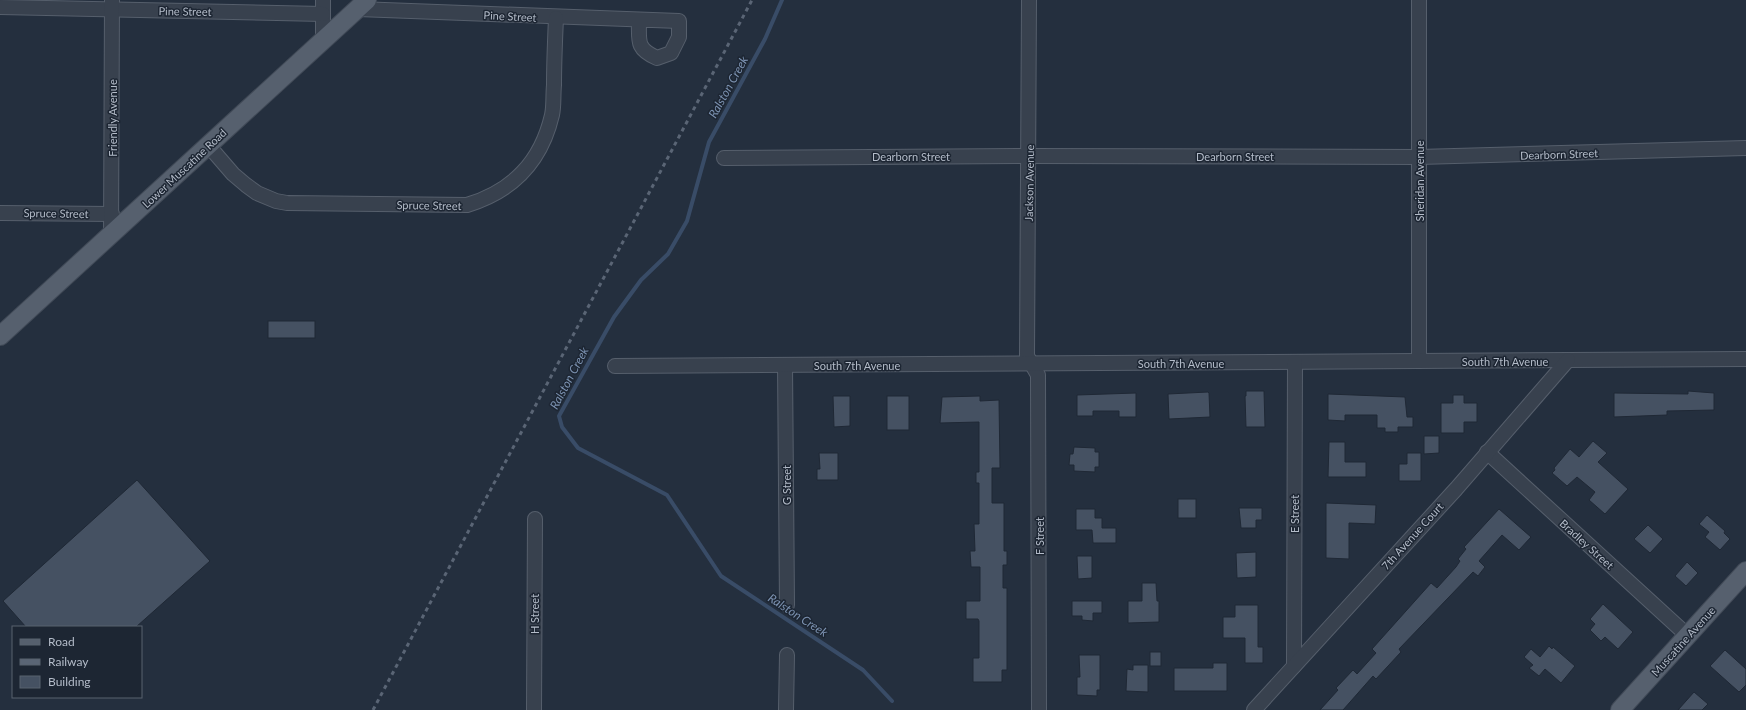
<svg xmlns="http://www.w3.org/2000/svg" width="1746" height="710" font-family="Lato,sans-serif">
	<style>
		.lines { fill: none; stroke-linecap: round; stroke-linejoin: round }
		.stream { stroke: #394c67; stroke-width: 4 }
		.building { fill: #455162; stroke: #1f2835 }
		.minor-casing { stroke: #565f6c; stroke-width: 16 }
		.major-casing { stroke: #414a57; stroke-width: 20 }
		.minor { stroke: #38414e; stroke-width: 14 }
		.major { stroke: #56606e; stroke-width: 18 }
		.rail { stroke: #5a6575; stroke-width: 3; stroke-dasharray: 4 4; stroke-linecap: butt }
		.labels { text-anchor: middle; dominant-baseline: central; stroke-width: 3; stroke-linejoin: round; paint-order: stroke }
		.street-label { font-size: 11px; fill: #b4bcc9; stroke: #1d2633 }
		.water-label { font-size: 12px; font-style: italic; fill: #7c92b1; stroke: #1d2633 }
	</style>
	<rect width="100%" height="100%" fill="#242f3e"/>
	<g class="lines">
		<polyline class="stream" points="782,0 765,39 709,142 687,221 668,254 641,280 614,317 559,416 562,427 578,448 667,495 721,576 863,670 892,701"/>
	</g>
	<g class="building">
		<rect x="268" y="321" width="47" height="17"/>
		<polygon points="1246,391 1264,391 1265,427 1246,427 1245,396 1246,396"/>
		<polygon points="1688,391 1714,393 1714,410 1667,411 1667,415 1614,417 1614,393 1688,394"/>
		<polygon points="1208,392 1209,393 1210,417 1169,419 1168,394"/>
		<polygon points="1136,393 1136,417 1119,417 1119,411 1093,411 1093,416 1077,416 1077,395"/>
		<polygon points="1328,394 1405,397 1407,417 1413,417 1413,427 1398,427 1398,432 1385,432 1385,428 1377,428 1377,415 1345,415 1345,421 1328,420"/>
		<polygon points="1453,395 1464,395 1464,403 1477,403 1477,422 1464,422 1464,433 1441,433 1441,403 1453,403"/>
		<polygon points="833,396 850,396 850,426 834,427"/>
		<rect x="887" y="396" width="22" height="34"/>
		<polygon points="980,396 980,401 999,400 1000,468 992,468 992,503 1004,503 1004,551 1007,551 1007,565 1003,565 1003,588 1007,588 1007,670 1002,670 1002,682 973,682 973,658 979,658 979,621 978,619 966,619 966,601 980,601 980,567 971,567 970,551 975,551 974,524 979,524 979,483 976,483 976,472 979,472 979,422 940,423 942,397"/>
		<polygon points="1424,436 1439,436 1439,453 1424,454"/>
		<polygon points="1593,441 1607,453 1598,462 1628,489 1605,514 1589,500 1595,492 1577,477 1567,486 1552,473 1555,470 1554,468 1570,449 1579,457"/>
		<polygon points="1329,442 1345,442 1345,462 1366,462 1366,477 1328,477"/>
		<polygon points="1074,447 1095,448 1095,452 1099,452 1099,467 1095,467 1095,472 1074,471 1074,465 1069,465 1070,454 1073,454"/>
		<polygon points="819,453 838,453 838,480 817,480 817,469 820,469"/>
		<polygon points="1407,453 1421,453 1421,481 1399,481 1399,464 1407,464"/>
		<polygon points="137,480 210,561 136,627 26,627 3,601"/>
		<rect x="1178" y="499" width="18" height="19"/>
		<polygon points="1326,503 1376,505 1375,524 1349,523 1349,559 1326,558"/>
		<polygon points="1239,508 1262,508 1262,520 1256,520 1256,528 1241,528"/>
		<polygon points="1076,509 1095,509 1095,518 1102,518 1102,528 1116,528 1116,543 1093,543 1092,530 1076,530"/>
		<polygon points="1499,509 1531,537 1519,550 1502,535 1479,561 1485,567 1478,576 1473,572 1399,649 1401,652 1376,679 1373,676 1343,710 1320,710 1338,690 1336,688 1353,670 1357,674 1376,653 1372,649 1431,583 1437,588 1456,567 1460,561 1458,559 1466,549 1464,547"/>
		<polygon points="1707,515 1725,531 1724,533 1730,539 1720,550 1705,537 1709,532 1699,524"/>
		<polygon points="1648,525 1663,539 1650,553 1634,539"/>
		<polygon points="1256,552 1256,577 1237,578 1236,553"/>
		<polygon points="1077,556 1092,556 1092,578 1078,579"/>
		<polygon points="1687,562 1698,573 1686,586 1675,576"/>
		<polygon points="1142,583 1156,583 1157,601 1159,601 1159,622 1128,623 1128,601 1142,601"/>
		<polygon points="1072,601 1102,601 1102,613 1093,613 1093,621 1082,620 1082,616 1072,616"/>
		<polygon points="1603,604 1633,632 1618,649 1605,637 1601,641 1590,630 1595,624 1590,619"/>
		<polygon points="1235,605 1258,605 1258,647 1263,647 1263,663 1245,663 1245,638 1223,638 1223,617 1235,617"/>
		<polygon points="1549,646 1552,649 1553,647 1575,666 1561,683 1545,669 1539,676 1529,668 1533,665 1524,657 1531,649 1540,657"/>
		<polygon points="1725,650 1746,669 1746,685 1739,692 1710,666"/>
		<rect x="1150" y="652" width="11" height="14"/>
		<polygon points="1079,655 1100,655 1100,690 1097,690 1097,696 1077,695 1077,677 1080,677"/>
		<polygon points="1213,663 1227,663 1227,691 1174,691 1174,668 1213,668"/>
		<polygon points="1133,665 1148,665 1148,692 1126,691 1127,669 1133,670"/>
		<polygon points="1694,692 1708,704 1702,710 1678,710"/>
	</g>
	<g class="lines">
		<g class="minor-casing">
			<g id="minor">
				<polyline points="323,0 323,40"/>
				<polyline points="1029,0 1027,356 1038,375 1039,710"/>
				<polyline points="0,7 323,14"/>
				<path d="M358,9L679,21V37L671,53L657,58C636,49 639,41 639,21"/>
				<path d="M208,145L233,174L246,185L257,193L276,201L287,203L467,205C513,191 541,162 552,115C554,106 553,95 554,85C554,63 555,40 556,18"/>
				<polyline points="724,158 1029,156 1419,157 1746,148"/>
				<polyline points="0,213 112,214"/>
				<polyline points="111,236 112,0"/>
				<polyline points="1419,361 1419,0"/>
				<polyline points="785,365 787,605"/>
				<polyline points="615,366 1746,359"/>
				<polyline points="1487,452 1688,636"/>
				<polyline points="1294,666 1295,362"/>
				<polyline points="534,710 535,519"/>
				<polyline points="786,710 787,655"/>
				<polyline points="1254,710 1456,489 1568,360"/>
			</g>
		</g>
		<g class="major-casing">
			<g id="major">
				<polyline points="0,336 367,0"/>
				<polyline points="1620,710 1746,571"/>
			</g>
		</g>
		<use href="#minor" class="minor"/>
		<use href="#major" class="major"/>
		<polyline class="rail" points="373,710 752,0"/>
	</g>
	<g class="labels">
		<g class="street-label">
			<text transform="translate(185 11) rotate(1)">Pine Street</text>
			<text transform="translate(510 16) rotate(3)">Pine Street</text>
			<text transform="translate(112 118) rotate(-90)">Friendly Avenue</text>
			<text transform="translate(1559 154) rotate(-2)">Dearborn Street</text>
			<text x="911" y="156">Dearborn Street</text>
			<text x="1235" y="156">Dearborn Street</text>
			<text transform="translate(184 168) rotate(-43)">Lower Muscatine Road</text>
			<text transform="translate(1419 181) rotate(-90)">Sheridan Avenue</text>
			<text transform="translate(1029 183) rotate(-89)">Jackson Avenue</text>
			<text transform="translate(429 205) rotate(1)">Spruce Street</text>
			<text transform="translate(56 213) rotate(1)">Spruce Street</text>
			<text x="1505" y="361">South 7th Avenue</text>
			<text x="1181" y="363">South 7th Avenue</text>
			<text x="857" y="365">South 7th Avenue</text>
			<text transform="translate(786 485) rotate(-90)">G Street</text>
			<text transform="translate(1294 514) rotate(-90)">E Street</text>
			<text transform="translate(1039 536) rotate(-90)">F Street</text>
			<text transform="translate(1412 536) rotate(-48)">7th Avenue Court</text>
			<text transform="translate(1587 544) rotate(42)">Bradley Street</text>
			<text transform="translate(534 614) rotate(-90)">H Street</text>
			<text transform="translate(1683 641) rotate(-48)">Muscatine Avenue</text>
		</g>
		<g class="water-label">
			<text transform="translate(728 87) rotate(-61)">Ralston Creek</text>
			<text transform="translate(569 378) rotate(-62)">Ralston Creek</text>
			<text transform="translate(798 615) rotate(33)">Ralston Creek</text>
		</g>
	</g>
	<rect x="12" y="626" width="130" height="72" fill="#1d2633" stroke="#59626f"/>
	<rect x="20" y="639" width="20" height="6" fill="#56606e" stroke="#59626f"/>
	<text x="48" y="646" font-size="12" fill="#b4bcc9">Road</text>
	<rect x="20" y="659" width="20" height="6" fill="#5a6575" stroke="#59626f"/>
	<text x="48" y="666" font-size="12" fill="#b4bcc9">Railway</text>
	<rect x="20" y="676" width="20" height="12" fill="#455162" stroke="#59626f"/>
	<text x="48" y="686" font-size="12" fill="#b4bcc9">Building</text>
</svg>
